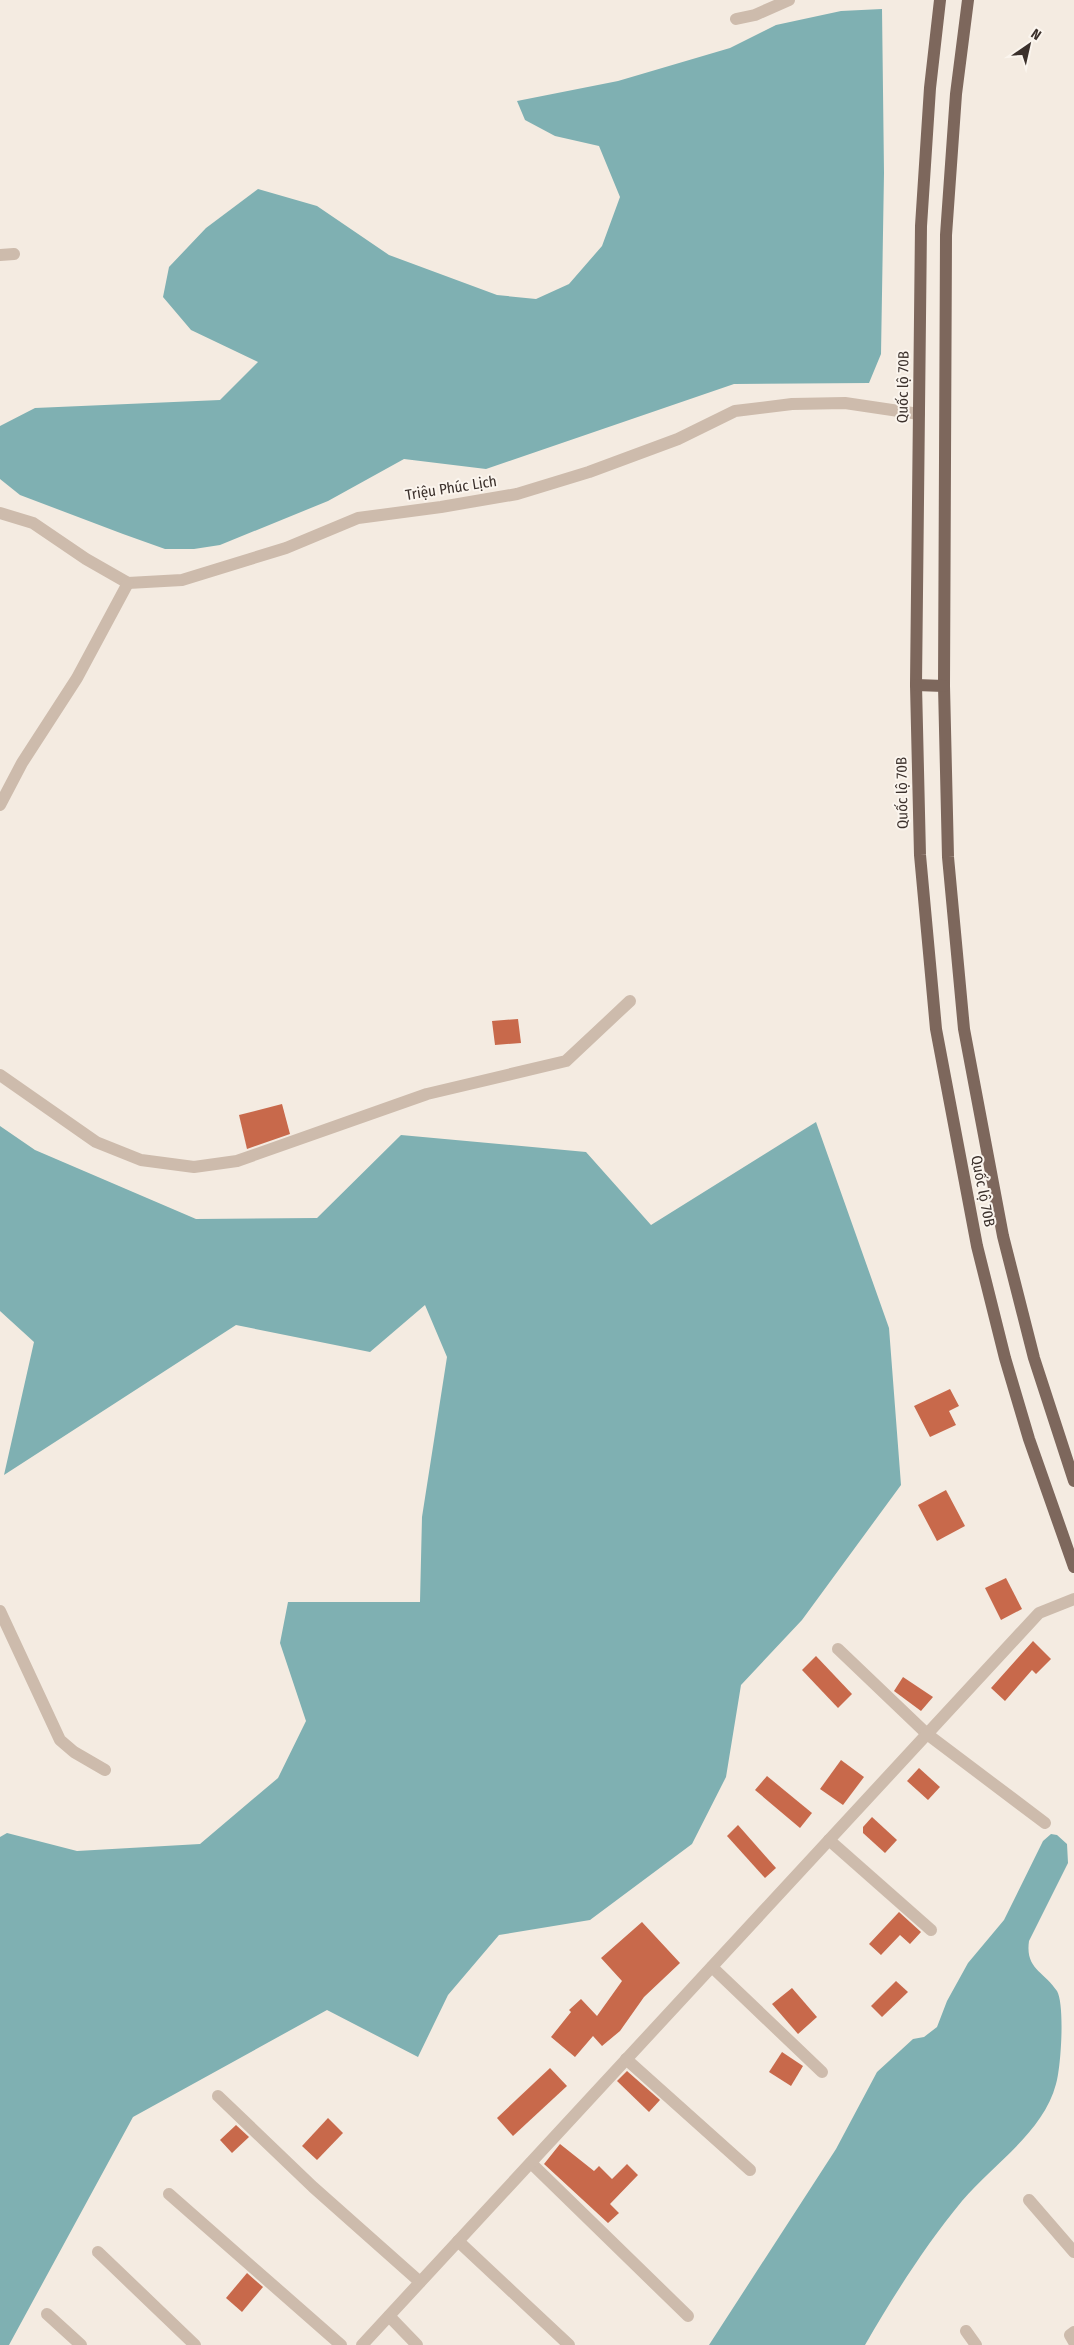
<svg xmlns="http://www.w3.org/2000/svg" width="1074" height="2345" font-family="'Fira Sans Condensed',sans-serif">
	<style>
		.water { fill: #7fb0b2 }
		.building { fill: #c8694b }
		.lines { fill: none; stroke-linecap: round; stroke-linejoin: round }
		.street { stroke: #cdbbac; stroke-width: 12 }
		.primary { stroke: #7d675c; stroke-width: 12 }
		.labels { text-anchor: middle; dominant-baseline: central; stroke-width: 4; stroke-linejoin: round; paint-order: stroke }
		.street-label { font-size: 15px; fill: #3b302b; stroke: #fbf5ee }
	</style>
	<rect width="100%" height="100%" fill="#f4ebe1"/>
	<g class="water">
		<polygon points="882,9 884,173 881,354 869,383 734,384 486,469 404,459 328,501 220,545 194,549 165,549 123,534 20,495 0,479 0,426 35,408 220,400 258,362 191,330 163,297 169,267 206,228 258,189 317,206 389,255 497,295 536,299 569,284 602,246 620,197 599,146 555,136 525,120 517,101 618,81 730,48 776,25 841,11"/>
		<polygon points="816,1122 889,1328 901,1485 802,1620 741,1685 726,1777 692,1844 590,1920 499,1935 448,1995 418,2057 327,2010 133,2117 9,2345 0,2345 0,1837 7,1833 77,1851 200,1844 278,1778 306,1721 280,1643 288,1602 420,1602 422,1517 447,1357 425,1305 370,1352 236,1325 4,1475 34,1342 0,1311 0,1126 35,1150 196,1219 317,1218 401,1135 586,1152 651,1225"/>
		<path d="M1051,1834L1057,1835L1067,1844L1068,1863L1029,1941C1025,1969 1044,1971 1057,1991C1065,2005 1061,2068 1056,2084C1043,2133 993,2164 962,2201C925,2246 894,2295 865,2345H709L836,2149L877,2072L913,2039L924,2037L937,2027L947,2001L968,1963L1004,1920L1043,1841Z"/>
	</g>
	<g class="building">
		<polygon points="518,1019 521,1043 495,1045 492,1021"/>
		<polygon points="282,1104 290,1134 247,1149 239,1115"/>
		<polygon points="950,1389 959,1406 949,1411 956,1425 930,1437 914,1406"/>
		<polygon points="946,1490 965,1526 937,1541 918,1505"/>
		<polygon points="1006,1578 1022,1609 1001,1620 985,1588"/>
		<polygon points="1033,1641 1051,1659 1036,1674 1032,1670 1005,1701 991,1688"/>
		<polygon points="816,1656 852,1694 838,1708 802,1670"/>
		<polygon points="903,1677 933,1697 921,1711 894,1691"/>
		<polygon points="841,1760 864,1777 843,1805 820,1789"/>
		<polygon points="919,1768 940,1787 928,1800 907,1781"/>
		<polygon points="767,1776 812,1813 800,1828 755,1790"/>
		<polygon points="872,1817 897,1840 885,1853 863,1833 863,1827"/>
		<polygon points="738,1825 776,1868 765,1878 727,1836"/>
		<polygon points="899,1912 921,1932 910,1944 900,1935 881,1955 869,1944"/>
		<polygon points="642,1922 680,1963 644,1997 620,2031 602,2046 593,2036 575,2057 551,2037 571,2012 569,2010 581,1999 597,2016 622,1981 601,1958"/>
		<polygon points="896,1981 908,1992 882,2017 871,2006"/>
		<polygon points="792,1988 817,2017 798,2034 772,2004"/>
		<polygon points="782,2052 803,2066 791,2086 769,2072"/>
		<polygon points="550,2068 567,2086 513,2136 497,2118"/>
		<polygon points="627,2071 660,2100 649,2112 617,2081"/>
		<polygon points="328,2118 343,2133 317,2160 302,2146"/>
		<polygon points="236,2125 249,2137 232,2153 220,2140"/>
		<polygon points="560,2144 594,2171 599,2166 612,2179 627,2164 638,2175 610,2204 619,2213 608,2223 544,2164"/>
		<polygon points="247,2273 263,2287 242,2312 226,2298"/>
	</g>
	<g class="lines">
		<g class="street">
			<polyline points="736,19 755,15 789,0"/>
			<polyline points="0,255 14,254"/>
			<polyline points="0,513 33,523 86,559 128,583 182,580 286,548 358,518 441,507 517,494 589,472 678,439 735,411 792,404 845,403 919,414"/>
			<polyline points="0,805 22,763 77,678 128,583"/>
			<polyline points="0,1075 96,1142 141,1160 194,1167 237,1161 427,1094 566,1061 630,1001"/>
			<polyline points="0,1611 60,1740 74,1752 105,1770"/>
			<polyline points="838,1649 927,1734 1045,1823"/>
			<polyline points="829,1840 931,1930"/>
			<polyline points="712,1967 822,2072"/>
			<polyline points="626,2059 750,2170"/>
			<polyline points="218,2096 313,2187 420,2282"/>
			<polyline points="531,2163 688,2316"/>
			<polyline points="169,2194 341,2345"/>
			<polyline points="1029,2200 1074,2252"/>
			<polyline points="458,2241 569,2345"/>
			<polyline points="98,2252 195,2345"/>
			<polyline points="47,2314 81,2345"/>
			<polyline points="389,2316 417,2345"/>
			<polyline points="966,2331 976,2345"/>
			<polyline points="1074,2332 1070,2335 1074,2342"/>
			<polyline points="362,2345 1039,1613 1074,1599"/>
		</g>
		<g class="primary">
			<polyline points="940,0 930,88 921,226 916,685 920,855 936,1029 977,1246 1005,1358 1029,1439 1074,1567"/>
			<polyline points="968,0 956,94 946,235 944,686 948,857 964,1029 1003,1236 1034,1358 1074,1481"/>
			<polyline points="916,685 944,686"/>
		</g>
	</g>
	<g class="labels">
		<g class="street-label">
			<text transform="translate(903 387) rotate(-89)">Quốc lộ 70B</text>
			<text transform="translate(451 488) rotate(-9)">Triệu Phúc Lịch</text>
			<text transform="translate(902 793) rotate(-91)">Quốc lộ 70B</text>
			<text transform="translate(983 1191) rotate(79)">Quốc lộ 70B</text>
		</g>
	</g>
	<g transform="translate(1029 45) rotate(34)" stroke="#fbf5ee" stroke-width="4" paint-order="stroke">
	<path d="M0-4L9 19L0 12L-9 19Z" fill="#3b302b"/>
	<text y="-8" font-size="14" font-weight="bold" text-anchor="middle" fill="#3b302b">N</text>
	</g>
</svg>
